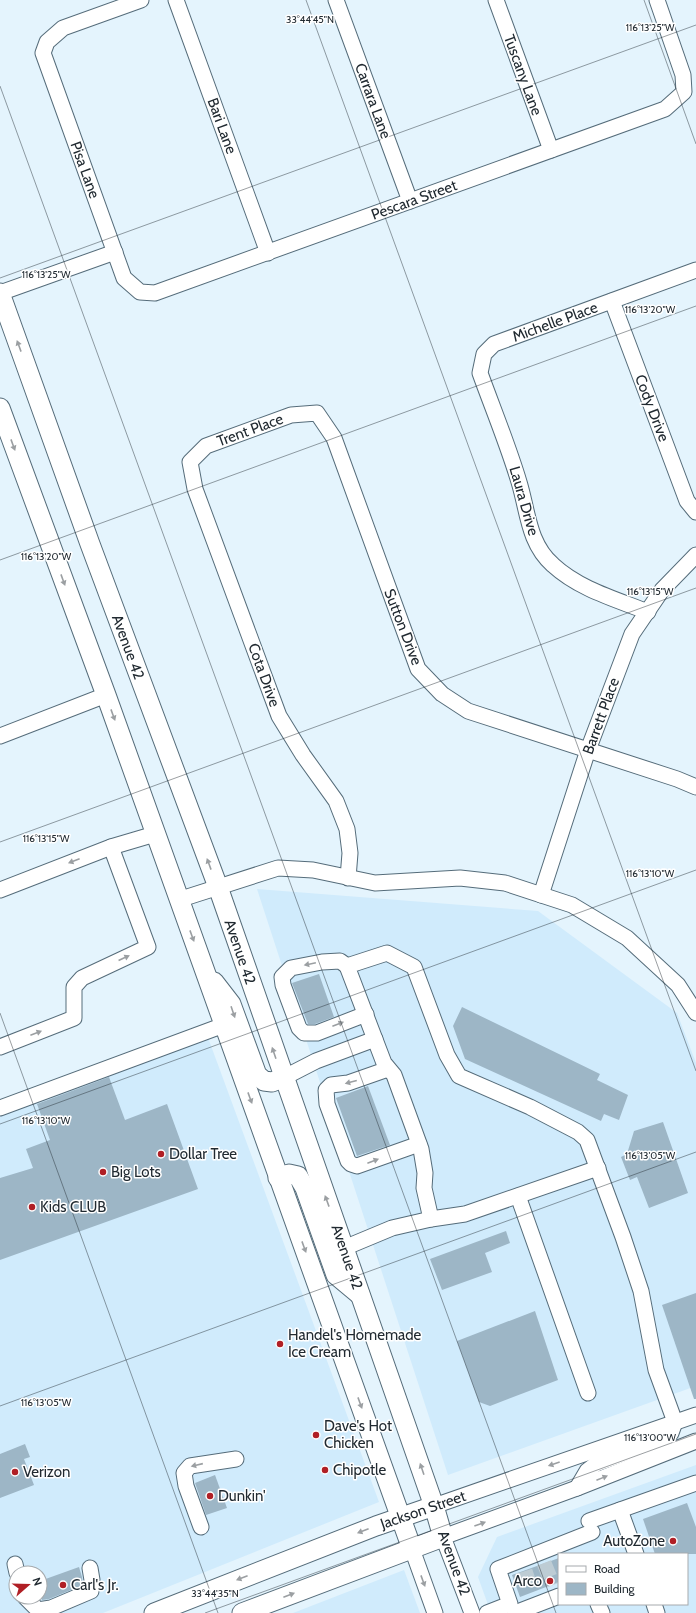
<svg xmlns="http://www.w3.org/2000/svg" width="696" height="1613" font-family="Cabin,sans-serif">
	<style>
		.built { fill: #d0ebfc; fill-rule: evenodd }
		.building { fill: #9db6c6 }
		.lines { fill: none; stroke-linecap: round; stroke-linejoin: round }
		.minor-tunnel { stroke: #bdccd4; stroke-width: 15; stroke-dasharray: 15 8; stroke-linecap: butt }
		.minor-casing { stroke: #556c7a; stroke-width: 17 }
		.major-casing { stroke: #556c7a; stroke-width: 21 }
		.minor { stroke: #fff; stroke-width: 15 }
		.major { stroke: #fff; stroke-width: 19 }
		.oneway { fill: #9b9fa2 }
		.ticks { fill: none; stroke: #212a31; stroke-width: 1; stroke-opacity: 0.45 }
		.poi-dot { fill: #b01f25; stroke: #fff; stroke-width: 1.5 }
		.labels { text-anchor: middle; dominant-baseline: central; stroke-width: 3; stroke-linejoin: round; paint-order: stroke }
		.street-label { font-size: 15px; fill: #212a31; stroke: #fff }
		.poi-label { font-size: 15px; fill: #212a31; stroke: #fff; text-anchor: start }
		.ticks-label { font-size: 10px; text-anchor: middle; fill: #212a31; stroke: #fff; stroke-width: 3; stroke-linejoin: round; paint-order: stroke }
	</style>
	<rect width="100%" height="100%" fill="#e4f4fd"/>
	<g class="built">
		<polygon points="257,889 538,911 677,1013 696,1063 696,1386 448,1475"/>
		<path d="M203,1024L379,1502L103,1613H0V1101ZM16,1573H40V1597H16Z"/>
		<path d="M696,1465V1613H491L478,1577L497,1537ZM559,1554H687V1604H559Z"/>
		<polygon points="404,1570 420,1613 293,1613"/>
	</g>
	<g class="building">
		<polygon points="319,974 334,1017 315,1024 308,1024 292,983"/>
		<polygon points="462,1007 600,1074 597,1080 628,1095 619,1120 604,1114 601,1121 465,1059 453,1026"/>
		<polygon points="109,1077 125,1120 167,1104 198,1189 0,1260 0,1178 33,1168 26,1149 50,1140 37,1104"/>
		<polygon points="368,1086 390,1145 357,1156 336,1098"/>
		<polygon points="663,1122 688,1193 649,1208 637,1177 630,1180 621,1157 627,1154 634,1131"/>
		<polygon points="506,1231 510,1243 485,1253 492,1272 442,1290 430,1259"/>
		<polygon points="696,1293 696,1399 694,1399 662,1305"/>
		<polygon points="535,1311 558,1380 490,1406 479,1402 457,1341"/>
		<polygon points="25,1444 30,1457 24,1459 34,1485 0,1498 0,1454"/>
		<polygon points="215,1475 227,1508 206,1515 195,1483"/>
		<polygon points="687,1503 696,1527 696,1554 655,1554 643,1519"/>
		<polygon points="559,1558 559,1582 520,1597 512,1575"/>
		<polygon points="79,1567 82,1577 83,1585 49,1599 42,1600 40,1581"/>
	</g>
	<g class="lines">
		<g class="minor-tunnel">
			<polyline points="544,1563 553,1585"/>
			<polyline points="525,1571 532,1592"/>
		</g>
		<g class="minor-casing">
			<g id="minor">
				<polyline points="141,0 63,28 47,42 43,53 124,278 140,292 155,293 665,109 684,92 683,75 657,0"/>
				<polyline points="176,0 268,253"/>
				<polyline points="336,0 410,201"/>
				<polyline points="496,0 551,150"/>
				<polyline points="0,293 115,252"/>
				<polyline points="612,301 687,501 696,512"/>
				<path d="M648,612C615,599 579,589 553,565C528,543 528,511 519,482C508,445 493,409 480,373L484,354L494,344L696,270"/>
				<polyline points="0,736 106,695"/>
				<polyline points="348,878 350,853 347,829 336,801 303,755 279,716 195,489 190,462 206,446 291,415 317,413 334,438 418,669 442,694 468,711 677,779 696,787"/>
				<polyline points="0,890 111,847 155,834"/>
				<polyline points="541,895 588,750 632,634 662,590 696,555"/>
				<polyline points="178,900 278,868 313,870 375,883 460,878 505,883 572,905 627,938 678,985 696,1013"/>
				<polyline points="347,966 340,961 322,962 291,968 282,977 283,985 299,1028 304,1033 317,1033 366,1014"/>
				<polyline points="0,1047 74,1018 74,987 82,978 148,947 111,847"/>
				<polyline points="388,1069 348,1083 331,1085 326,1090 327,1104 348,1161 351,1164 357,1166 419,1144"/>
				<polyline points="283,1078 316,1061 375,1039"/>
				<polyline points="0,1108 224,1025"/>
				<polyline points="518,1196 588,1393"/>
				<polyline points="431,1219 424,1188 425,1173 421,1149 394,1075 384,1063 347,966 387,953 414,967 447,1055 459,1076 530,1107 578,1132 587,1140 623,1237 641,1291 656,1370 675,1422 671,1433 665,1439 596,1464 587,1471 577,1488"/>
				<polyline points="344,1248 392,1228 431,1219 465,1214 598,1168"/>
				<polyline points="434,1506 696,1415"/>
				<polyline points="620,1510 636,1554"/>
				<polyline points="589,1521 696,1483"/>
				<polyline points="201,1527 186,1486 184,1473 190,1466 236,1459"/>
				<polyline points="412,1549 435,1613"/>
				<polyline points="15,1564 17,1573"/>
				<polyline points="25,1597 38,1610 51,1608 91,1591 92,1580 90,1568"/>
				<polyline points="598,1604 602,1613"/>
				<polyline points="654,1604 657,1613"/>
				<polyline points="472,1613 443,1537 577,1488 696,1441"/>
				<polyline points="487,1613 510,1604 498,1569 592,1532"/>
				<polyline points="515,1613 559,1596"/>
			</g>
		</g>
		<g class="major-casing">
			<g id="major">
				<polyline points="0,293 90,544 218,887 434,1506 443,1537 242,1613"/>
				<polyline points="0,408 106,695 412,1549"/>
				<polyline points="214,982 231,1004 257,1075 264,1081 272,1082 283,1078"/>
				<polyline points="278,1178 289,1174 298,1176 305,1188 336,1275 360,1295"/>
				<polyline points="154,1613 376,1526 434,1506"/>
			</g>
		</g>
		<use href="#minor" class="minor"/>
		<use href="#major" class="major"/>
	</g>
	<defs><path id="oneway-solid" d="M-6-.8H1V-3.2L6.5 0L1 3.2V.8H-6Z"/></defs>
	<g class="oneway">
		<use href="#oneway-solid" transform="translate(19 346) rotate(-110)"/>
		<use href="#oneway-solid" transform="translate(13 445) rotate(70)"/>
		<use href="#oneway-solid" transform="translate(63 580) rotate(70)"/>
		<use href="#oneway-solid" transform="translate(113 715) rotate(70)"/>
		<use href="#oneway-solid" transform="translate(74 861) rotate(159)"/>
		<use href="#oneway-solid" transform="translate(209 864) rotate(-110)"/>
		<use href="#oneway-solid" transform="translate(192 936) rotate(70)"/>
		<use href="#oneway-solid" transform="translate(124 958) rotate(-25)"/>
		<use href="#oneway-solid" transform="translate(310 964) rotate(168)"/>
		<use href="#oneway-solid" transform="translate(233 1012) rotate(71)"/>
		<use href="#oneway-solid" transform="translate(338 1024) rotate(-21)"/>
		<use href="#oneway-solid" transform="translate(36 1033) rotate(-21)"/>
		<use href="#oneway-solid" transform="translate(274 1053) rotate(-109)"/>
		<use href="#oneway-solid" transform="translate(351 1082) rotate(165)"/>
		<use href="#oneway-solid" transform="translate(250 1098) rotate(70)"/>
		<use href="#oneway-solid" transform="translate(373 1161) rotate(-21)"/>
		<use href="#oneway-solid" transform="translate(327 1201) rotate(-110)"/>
		<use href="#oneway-solid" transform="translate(304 1247) rotate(70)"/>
		<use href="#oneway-solid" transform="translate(360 1403) rotate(70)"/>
		<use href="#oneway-solid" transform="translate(554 1464) rotate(161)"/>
		<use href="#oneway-solid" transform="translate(197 1465) rotate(167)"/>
		<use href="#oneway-solid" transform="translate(422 1469) rotate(-109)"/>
		<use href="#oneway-solid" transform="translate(602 1478) rotate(-22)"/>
		<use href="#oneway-solid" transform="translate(480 1524) rotate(-20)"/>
		<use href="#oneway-solid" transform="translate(363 1531) rotate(159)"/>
		<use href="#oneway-solid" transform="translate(242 1578) rotate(159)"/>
		<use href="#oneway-solid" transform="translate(423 1581) rotate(70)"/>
		<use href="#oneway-solid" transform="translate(289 1595) rotate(-21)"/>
	</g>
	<path class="ticks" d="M306,0L696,1071M644,0L696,144M0,86L556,1613M0,278L696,25M0,560L696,306M0,842L696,588M0,1013L218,1613M0,1124L696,870M0,1406L696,1152M205,1613L696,1434"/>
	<g class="poi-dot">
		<circle cx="161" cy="1154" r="4"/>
		<circle cx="103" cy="1172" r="4"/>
		<circle cx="32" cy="1207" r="4"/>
		<circle cx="280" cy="1344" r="4"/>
		<circle cx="316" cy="1435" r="4"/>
		<circle cx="325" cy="1470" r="4"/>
		<circle cx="15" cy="1472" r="4"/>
		<circle cx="210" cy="1496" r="4"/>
		<circle cx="673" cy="1541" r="4"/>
		<circle cx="550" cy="1581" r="4"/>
		<circle cx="63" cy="1585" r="4"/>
	</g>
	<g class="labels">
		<g class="street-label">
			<text transform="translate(523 75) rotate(70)">Tuscany Lane</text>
			<text transform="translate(373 101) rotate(70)">Carrara Lane</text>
			<text transform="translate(222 126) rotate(70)">Bari Lane</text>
			<text transform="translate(85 170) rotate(70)">Pisa Lane</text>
			<text transform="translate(414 200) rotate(-20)">Pescara Street</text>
			<text transform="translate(555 322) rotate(-20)">Michelle Place</text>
			<text transform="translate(652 408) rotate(69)">Cody Drive</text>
			<text transform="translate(250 430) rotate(-20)">Trent Place</text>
			<text transform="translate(524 501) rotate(74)">Laura Drive</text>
			<text transform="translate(403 627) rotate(69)">Sutton Drive</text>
			<text transform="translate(128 647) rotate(70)">Avenue 42</text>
			<text transform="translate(264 675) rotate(70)">Cota Drive</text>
			<text transform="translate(601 716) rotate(-70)">Barrett Place</text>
			<text transform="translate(240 952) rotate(71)">Avenue 42</text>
			<text transform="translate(347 1257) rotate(71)">Avenue 42</text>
			<text transform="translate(423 1510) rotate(-19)">Jackson Street</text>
			<text transform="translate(454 1563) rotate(70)">Avenue 42</text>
		</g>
		<g class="poi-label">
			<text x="169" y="1154">Dollar Tree</text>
			<text x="111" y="1172">Big Lots</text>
			<text x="40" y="1207">Kids CLUB</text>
			<text x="288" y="1335">Handel's Homemade<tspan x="288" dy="17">Ice Cream</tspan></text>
			<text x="324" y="1426">Dave's Hot<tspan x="324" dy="17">Chicken</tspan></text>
			<text x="333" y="1470">Chipotle</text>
			<text x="23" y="1472">Verizon</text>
			<text x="218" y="1496">Dunkin'</text>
			<text x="665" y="1541" text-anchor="end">AutoZone</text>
			<text x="542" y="1581" text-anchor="end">Arco</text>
			<text x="71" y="1585">Carl's Jr.</text>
		</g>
	</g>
	<g class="ticks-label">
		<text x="310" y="23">33°44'45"N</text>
		<text x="650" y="31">116°13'25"W</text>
		<text x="46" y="278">116°13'25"W</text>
		<text x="650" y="313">116°13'20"W</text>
		<text x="46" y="560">116°13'20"W</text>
		<text x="650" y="595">116°13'15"W</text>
		<text x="46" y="842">116°13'15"W</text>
		<text x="650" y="877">116°13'10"W</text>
		<text x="46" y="1124">116°13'10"W</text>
		<text x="650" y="1159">116°13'05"W</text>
		<text x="46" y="1406">116°13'05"W</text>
		<text x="650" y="1441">116°13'00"W</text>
		<text x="215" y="1597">33°44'35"N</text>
	</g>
	<rect x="558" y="1553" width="130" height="52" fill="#ffffff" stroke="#a6aaad"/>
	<rect x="566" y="1566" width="20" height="6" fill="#ffffff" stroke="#a6aaad"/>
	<text x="594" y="1573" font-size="12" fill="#212a31">Road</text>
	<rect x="566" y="1583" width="20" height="12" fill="#9db6c6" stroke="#a6aaad"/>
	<text x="594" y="1593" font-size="12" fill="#212a31">Building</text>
	<g transform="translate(28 1585) rotate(70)"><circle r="19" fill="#ffffff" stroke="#a6aaad"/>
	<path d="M0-3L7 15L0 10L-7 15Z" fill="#b01f25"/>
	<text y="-6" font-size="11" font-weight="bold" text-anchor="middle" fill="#212a31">N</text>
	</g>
</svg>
